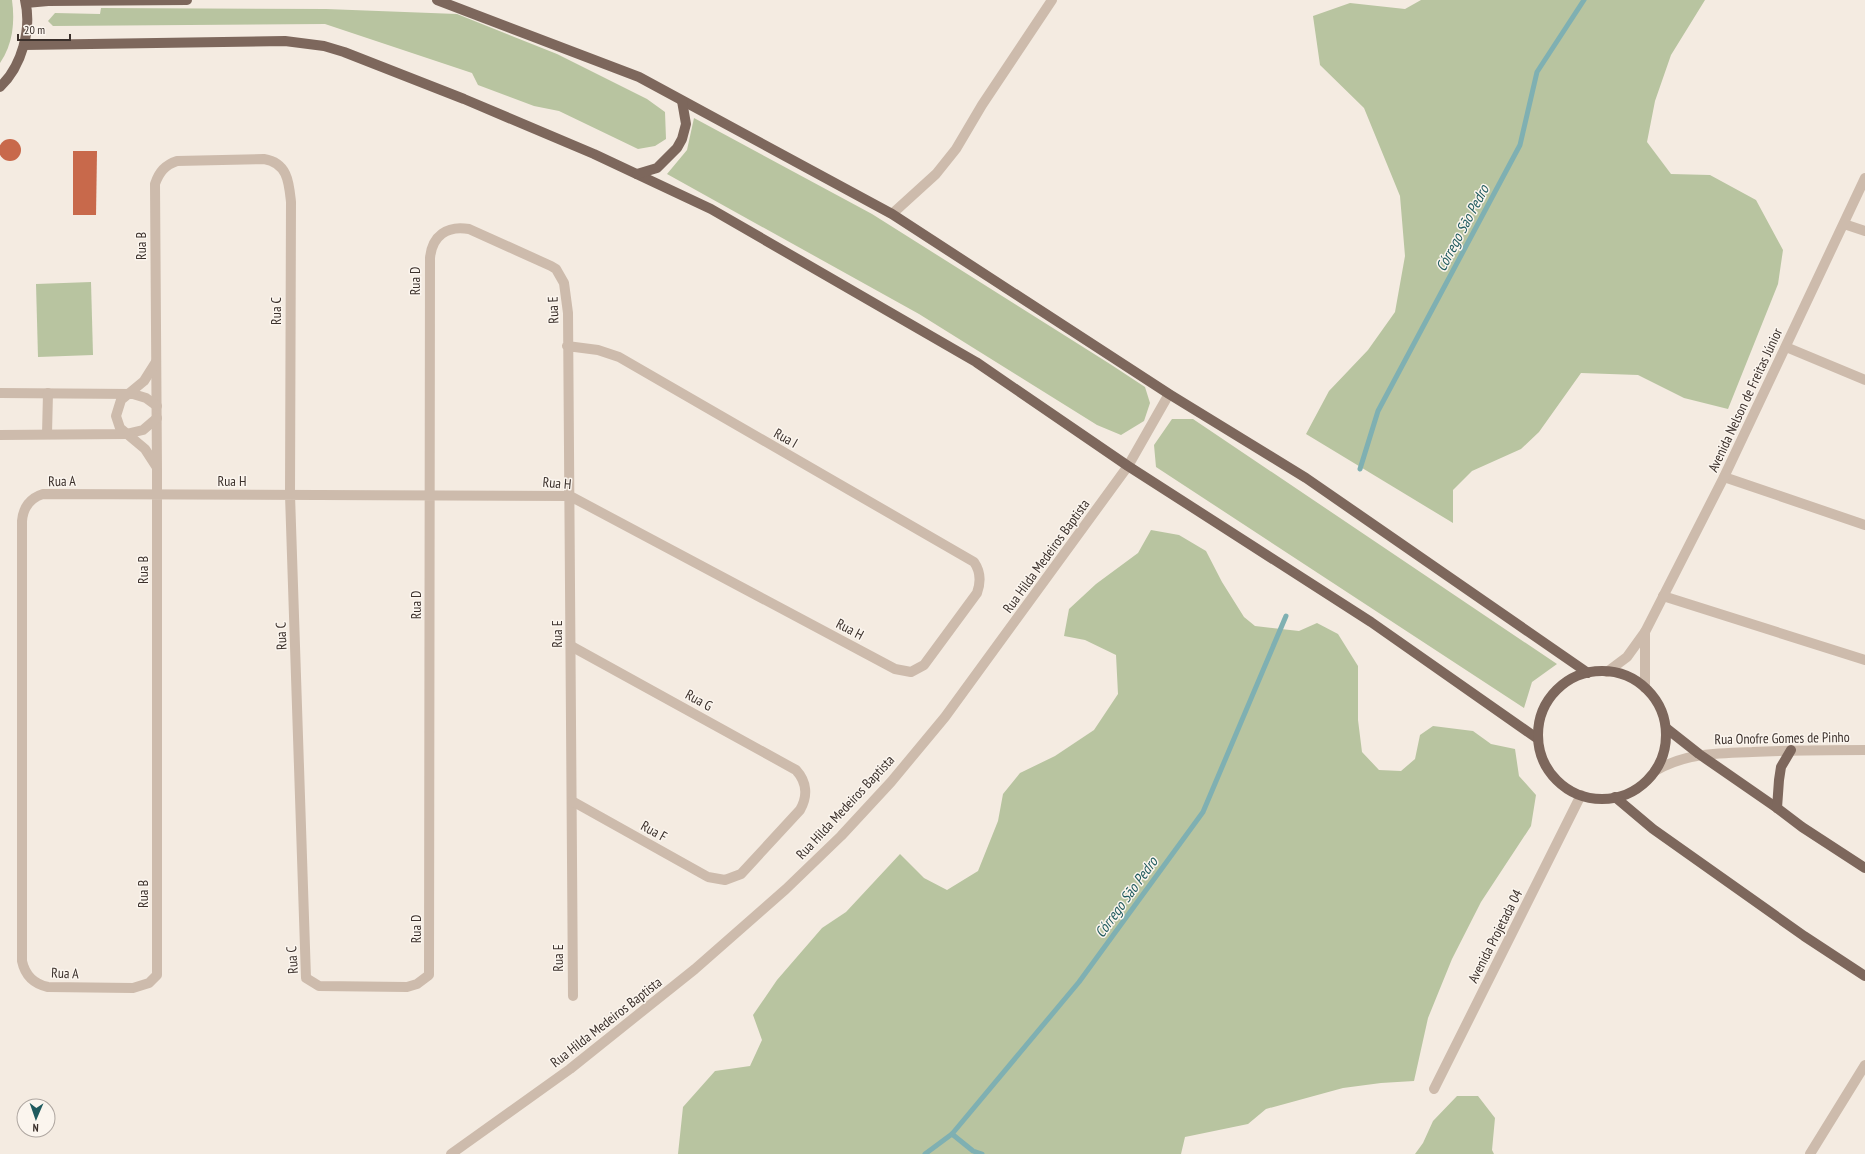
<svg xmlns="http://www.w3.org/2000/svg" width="1865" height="1154" font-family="'PT Sans Narrow',sans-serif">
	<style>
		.green { fill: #b8c4a0 }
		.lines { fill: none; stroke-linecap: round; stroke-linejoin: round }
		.stream { stroke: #7fb0b2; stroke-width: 5 }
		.building { fill: #c8694b }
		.minor { stroke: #cdbbac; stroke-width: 10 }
		.major { stroke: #7d675c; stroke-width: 10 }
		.labels { text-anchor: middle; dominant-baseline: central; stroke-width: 3; stroke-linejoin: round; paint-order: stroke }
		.street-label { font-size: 14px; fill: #3b302b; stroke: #fbf5ee }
		.water-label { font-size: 15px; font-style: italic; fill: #1f5a5e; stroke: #fbf5ee }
	</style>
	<rect width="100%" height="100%" fill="#f4ebe1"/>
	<g class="green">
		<path d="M0,0H12C15,22 13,44 0,63Z"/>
		<polygon points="1421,0 1705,0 1671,55 1655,101 1647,142 1671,174 1710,175 1756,200 1783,250 1778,284 1728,409 1684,398 1638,375 1581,373 1539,432 1521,449 1472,471 1453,490 1453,523 1306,434 1329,391 1368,350 1395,312 1405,256 1400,196 1364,108 1320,65 1313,16 1350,3 1405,9"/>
		<polygon points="101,8 326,9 457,14 557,54 647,99 665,112 666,139 655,146 638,149 559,111 534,106 478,85 472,73 325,24 53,26 48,21 55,13 100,14"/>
		<polygon points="694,118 872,214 1110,364 1145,387 1150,403 1144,421 1121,435 1097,425 919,314 667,174 687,150"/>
		<polygon points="91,282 93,355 38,357 36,284"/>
		<polygon points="1172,419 1193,419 1557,664 1532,682 1524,708 1156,467 1154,445"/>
		<polygon points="1151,530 1179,535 1206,551 1222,582 1244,617 1255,626 1299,631 1317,623 1338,634 1358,666 1358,720 1362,752 1379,770 1401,771 1415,759 1420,735 1433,726 1473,731 1491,744 1515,749 1519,776 1536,795 1531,826 1481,902 1452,959 1428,1018 1414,1081 1381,1083 1343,1088 1266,1109 1248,1124 1185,1137 1181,1154 678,1154 683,1107 715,1071 750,1066 762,1040 753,1015 777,980 822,928 846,912 900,854 924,878 947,890 978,871 998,821 1003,794 1020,773 1055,756 1094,730 1118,694 1116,655 1085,640 1064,636 1069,609 1096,584 1138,553"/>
		<polygon points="1457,1096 1478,1096 1495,1118 1492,1150 1494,1154 1415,1154 1423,1143 1433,1121"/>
	</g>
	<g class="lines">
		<g class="stream">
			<polyline points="1360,469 1378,411 1520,145 1537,72 1584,0"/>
			<polyline points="952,1134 973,1151 982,1154"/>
			<polyline points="925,1154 952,1134 1079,982 1203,812 1286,616"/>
		</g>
	</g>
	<g class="building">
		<circle cx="10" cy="150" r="11"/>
		<polygon points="73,151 97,151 96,215 73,215"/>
	</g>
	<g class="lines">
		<g class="minor">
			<polyline points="892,214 936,174 956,149 982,105 1052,0"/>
			<polyline points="1844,224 1865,231"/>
			<path d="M567,346L598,350L619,357L974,562C981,572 981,582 977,593L924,665L911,672L895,669L570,496L43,494C30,498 23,508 22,521V961C25,975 34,984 48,987L133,988L149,983L157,975V470L155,184C159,172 165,165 177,161L264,159C288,163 289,183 291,202L290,495L306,978L319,986L407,987L417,984L429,975L430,258C432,236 447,225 469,229L551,266L556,269L564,283L568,313L573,996"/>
			<polyline points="1786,347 1865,380"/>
			<polyline points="0,393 133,394 146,398 157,406"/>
			<polyline points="47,434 48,393"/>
			<polyline points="0,435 126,434 143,430 157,418"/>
			<polyline points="156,466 145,449 120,428 116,416 121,400 144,381 156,362"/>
			<polyline points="1724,477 1865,525"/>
			<polyline points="1663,596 1865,660"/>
			<path d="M571,646L796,770C807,782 808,796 800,810L741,874L725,880L708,877L572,801"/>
			<polyline points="1607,672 1627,657 1645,632 1724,477 1865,178"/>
			<polyline points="1645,688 1645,632"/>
			<path d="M1655,771C1685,753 1718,753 1752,752C1790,750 1827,750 1865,750"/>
			<polyline points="1434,1089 1581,795"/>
			<polyline points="451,1154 570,1069 695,969 786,889 841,836 891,782 945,717 1128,466 1169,394"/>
			<polyline points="1810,1154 1865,1065"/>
		</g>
		<g class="major">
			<polyline points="437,0 639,77 892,214 1169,394 1306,478 1588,673"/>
			<polyline points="26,3 48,1 187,0"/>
			<polyline points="24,45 285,41 324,46 344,52 464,99 594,154 711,209 976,362 1128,466 1371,622 1538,739"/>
			<path d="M0,87C22,66 32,29 25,0"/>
			<polyline points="637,174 657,168 677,148 682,139 686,124 682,101"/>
			<circle cx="1602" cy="735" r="64"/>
			<polyline points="1666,728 1699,754 1777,808 1802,827 1865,868"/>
			<polyline points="1615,797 1653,829 1804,936 1865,976"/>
			<polyline points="1777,808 1779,780 1781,767 1791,750"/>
		</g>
	</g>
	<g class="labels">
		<g class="street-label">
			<text transform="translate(141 246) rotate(-90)">Rua B</text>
			<text transform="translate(415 281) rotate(-90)">Rua D</text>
			<text transform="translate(553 310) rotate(-92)">Rua E</text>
			<text transform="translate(276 311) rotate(-90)">Rua C</text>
			<text transform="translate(1745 400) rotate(-65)">Avenida Nelson de Freitas Júnior</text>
			<text transform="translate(786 438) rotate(30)">Rua I</text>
			<text transform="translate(62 481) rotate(-1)">Rua A</text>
			<text x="232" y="481">Rua H</text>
			<text transform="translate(557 483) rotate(5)">Rua H</text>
			<text transform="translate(1046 556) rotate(-54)">Rua Hilda Medeiros Baptista</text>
			<text transform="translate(143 570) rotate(-90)">Rua B</text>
			<text transform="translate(416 605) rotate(-90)">Rua D</text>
			<text transform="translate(850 629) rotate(28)">Rua H</text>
			<text transform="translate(557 634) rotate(-90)">Rua E</text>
			<text transform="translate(281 636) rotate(-92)">Rua C</text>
			<text transform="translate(699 700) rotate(29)">Rua G</text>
			<text transform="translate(1782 738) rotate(-1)">Rua Onofre Gomes de Pinho</text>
			<text transform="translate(845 807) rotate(-47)">Rua Hilda Medeiros Baptista</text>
			<text transform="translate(654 831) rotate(29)">Rua F</text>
			<text transform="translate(143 894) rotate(-90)">Rua B</text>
			<text transform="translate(416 929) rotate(-90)">Rua D</text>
			<text transform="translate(1495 936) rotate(-63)">Avenida Projetada 04</text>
			<text transform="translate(558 958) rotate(-90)">Rua E</text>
			<text transform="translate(292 960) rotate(-94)">Rua C</text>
			<text transform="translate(65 973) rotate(2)">Rua A</text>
			<text transform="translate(606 1022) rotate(-38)">Rua Hilda Medeiros Baptista</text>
		</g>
		<g class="water-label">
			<text transform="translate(1462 228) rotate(-62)">Córrego São Pedro</text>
			<text transform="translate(1126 897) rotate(-54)">Córrego São Pedro</text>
		</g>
	</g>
	<g transform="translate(36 1118) rotate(182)"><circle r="19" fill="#fbf5ee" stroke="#aea6a0"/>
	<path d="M0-3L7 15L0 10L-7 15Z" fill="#1f5a5e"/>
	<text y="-6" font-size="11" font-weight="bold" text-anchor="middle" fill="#3b302b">N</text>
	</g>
	<path d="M18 34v6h52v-6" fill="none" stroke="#3b302b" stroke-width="2"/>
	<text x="24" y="34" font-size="12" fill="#3b302b" stroke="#fbf5ee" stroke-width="3" paint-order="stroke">20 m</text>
</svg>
